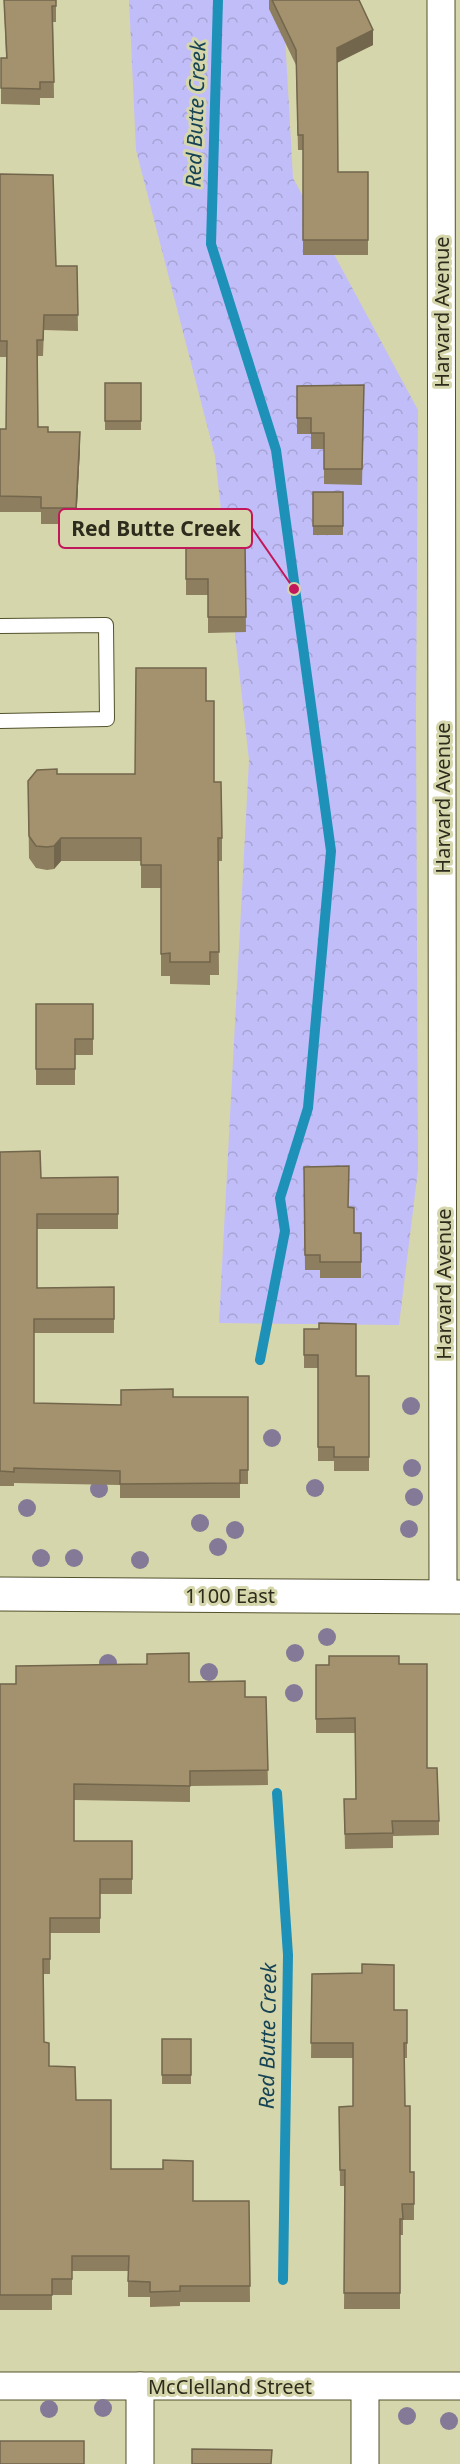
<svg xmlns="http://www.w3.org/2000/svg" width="460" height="2464" font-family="'Noto Sans',sans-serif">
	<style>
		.forest { fill: url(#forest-crowns) }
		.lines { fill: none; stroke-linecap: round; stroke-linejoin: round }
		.stream { stroke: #1e91b8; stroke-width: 10 }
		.service-casing { stroke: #53522d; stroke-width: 16 }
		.minor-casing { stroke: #53522d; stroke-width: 29 }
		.tertiary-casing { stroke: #53522d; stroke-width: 35 }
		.service { stroke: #fff; stroke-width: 14 }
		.minor { stroke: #fff; stroke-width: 27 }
		.tertiary { stroke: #fff; stroke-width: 33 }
		.tree { fill: #847a98 }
		.wall { fill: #8c7e5e }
		.shaded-wall { fill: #72664c }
		.building { fill: #a3926d; stroke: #72664c; stroke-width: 1.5 }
		.labels { text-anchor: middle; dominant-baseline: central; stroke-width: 6; stroke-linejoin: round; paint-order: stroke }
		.street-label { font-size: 20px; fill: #2d2c1c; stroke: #d6d6ac }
		.water-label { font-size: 21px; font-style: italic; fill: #164354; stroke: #d6d6ac }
		.leader { fill: none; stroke: #c2185b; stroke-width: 2 }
		.callout-dot { fill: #c2185b; stroke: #d6d6ac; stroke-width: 2 }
		.callout { fill: #d6d6ac; stroke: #c2185b; stroke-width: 2 }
		.callout-label { font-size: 21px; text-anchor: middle; font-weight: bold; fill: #2d2c1c }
	</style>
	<defs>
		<pattern id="forest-crowns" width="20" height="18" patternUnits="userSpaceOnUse" patternTransform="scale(1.5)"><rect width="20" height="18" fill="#c1bdf8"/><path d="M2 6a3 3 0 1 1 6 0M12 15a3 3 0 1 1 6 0" fill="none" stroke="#a6a3d4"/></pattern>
	</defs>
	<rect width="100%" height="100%" fill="#d6d6ac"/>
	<polygon class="forest" points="129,0 283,0 293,178 418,410 416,716 418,1170 399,1325 219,1323 249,760 215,456 136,150"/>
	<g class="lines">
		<g class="stream">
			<polyline points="218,0 211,244 276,450 331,851 308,1108 280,1198 285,1231 260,1360"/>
			<polyline points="277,1793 288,1955 283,2280"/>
		</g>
		<g class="service-casing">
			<polyline id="service" points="0,626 106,625 107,719 0,721"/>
		</g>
		<g class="minor-casing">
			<g id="minor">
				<polyline points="441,0 443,1597"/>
				<polyline points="0,2386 460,2386"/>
				<polyline points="365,2387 365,2464"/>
				<polyline points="140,2464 140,2386"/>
			</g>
		</g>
		<g class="tertiary-casing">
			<polyline id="tertiary" points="0,1594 460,1597"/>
		</g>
		<use href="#service" class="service"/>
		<use href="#minor" class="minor"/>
		<use href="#tertiary" class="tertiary"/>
	</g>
	<g class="tree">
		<circle cx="411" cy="1406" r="9"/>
		<circle cx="272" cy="1438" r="9"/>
		<circle cx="412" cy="1468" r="9"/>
		<circle cx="315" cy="1488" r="9"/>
		<circle cx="99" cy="1489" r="9"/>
		<circle cx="414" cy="1497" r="9"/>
		<circle cx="27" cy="1508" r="9"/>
		<circle cx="200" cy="1523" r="9"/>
		<circle cx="409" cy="1529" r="9"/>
		<circle cx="235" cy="1530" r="9"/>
		<circle cx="218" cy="1547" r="9"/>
		<circle cx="41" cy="1558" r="9"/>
		<circle cx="74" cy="1558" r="9"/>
		<circle cx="140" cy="1560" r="9"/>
		<circle cx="327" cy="1637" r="9"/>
		<circle cx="295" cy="1653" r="9"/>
		<circle cx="108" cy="1663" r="9"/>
		<circle cx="209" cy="1672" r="9"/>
		<circle cx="294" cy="1693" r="9"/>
		<circle cx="103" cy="2408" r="9"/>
		<circle cx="49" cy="2409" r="9"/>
		<circle cx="407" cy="2416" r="9"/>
		<circle cx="449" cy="2421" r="9"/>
	</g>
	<g class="wall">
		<polygon points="4,0 56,0 56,22 53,22 54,98 40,98 40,105 1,104 1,58 6,58"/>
		<polygon points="269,0 359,0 373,45 337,62 338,172 368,172 368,255 303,255 303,150 298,150 296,65 269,9"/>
		<polygon points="0,174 56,266 77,266 78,331 44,330 43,356 37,356 38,427 80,448 76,524 41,524 41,512 0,512 0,429 6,429 7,357 0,357"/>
		<rect x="105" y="383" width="36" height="47"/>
		<polygon points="364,385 362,485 324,484 324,449 311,449 311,434 297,434 297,386"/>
		<rect x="313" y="492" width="30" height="43"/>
		<polygon points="186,543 245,543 246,632 208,633 208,595 186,595"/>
		<polygon points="206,701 214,782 222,838 222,861 218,861 219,975 210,975 210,985 170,984 170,976 161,976 161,888 141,888 141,861 61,861 54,869 47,870 36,868 29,858 28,781 57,774 135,774"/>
		<polygon points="36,1004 93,1004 93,1055 75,1055 75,1085 36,1085"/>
		<polygon points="0,1152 41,1178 118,1177 118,1229 37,1229 37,1288 114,1287 114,1333 34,1333 34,1403 121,1405 173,1397 248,1397 248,1484 240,1484 240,1498 120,1498 120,1485 14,1483 14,1486 0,1486"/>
		<polygon points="304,1167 348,1207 354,1233 361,1233 361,1278 320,1278 320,1270 305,1270"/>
		<polygon points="304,1329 356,1376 369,1376 369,1471 334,1471 334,1461 318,1461 318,1368 304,1368"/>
		<polygon points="399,1664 427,1768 439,1821 439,1835 393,1836 393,1848 345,1849 344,1799 356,1799 355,1733 316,1733 316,1665"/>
		<polygon points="189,1682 245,1697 266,1697 268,1785 190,1786 190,1802 74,1800 74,1841 132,1841 132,1894 100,1894 100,1933 50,1933 50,1974 43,1974 44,2042 49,2066 76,2100 111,2169 193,2201 249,2201 250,2302 180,2302 180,2306 150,2307 150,2297 128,2297 128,2271 72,2271 72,2295 52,2295 52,2310 0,2310 0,1684"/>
		<polygon points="312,1974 394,2010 407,2010 407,2058 404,2058 405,2106 410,2172 414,2172 414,2220 403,2220 403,2235 400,2235 400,2309 344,2309 345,2186 340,2186 339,2107 353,2106 353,2058 311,2058"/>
		<rect x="162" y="2039" width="29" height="45"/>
	</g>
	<g class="shaded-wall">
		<polygon points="373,30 373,45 337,63 337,48"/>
		<polygon points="80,432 80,448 76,524 76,508"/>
		<polygon points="61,838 61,861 54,869 54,846"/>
	</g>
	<g class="building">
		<polygon points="4,0 56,0 56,6 52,6 54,82 40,82 40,89 1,88 1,58 7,58"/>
		<polygon points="272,0 359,0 373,30 337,48 338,172 368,172 368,240 303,240 303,135 298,135 296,50"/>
		<polygon points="0,174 53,175 56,266 77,266 78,315 44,315 43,340 37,340 38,427 48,427 48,432 80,432 76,508 41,508 41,497 0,496 0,429 6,429 7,341 0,341"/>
		<rect x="105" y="383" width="36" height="38"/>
		<polygon points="364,385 362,469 324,469 324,433 311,433 311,418 297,418 297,386"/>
		<rect x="313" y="492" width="30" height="34"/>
		<polygon points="186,543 245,543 246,617 208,617 208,579 186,579"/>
		<polygon points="136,668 206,668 206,701 214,701 214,782 221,782 222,838 218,838 219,952 210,952 210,962 170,962 170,953 161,954 161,865 141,865 141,838 61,838 54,846 47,847 36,846 29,836 28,781 37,770 57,769 57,774 135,774"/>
		<polygon points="36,1004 93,1004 93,1039 75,1039 75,1069 36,1069"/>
		<polygon points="40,1151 41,1178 118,1177 118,1214 37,1214 37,1288 114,1287 114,1319 34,1319 34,1403 121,1405 121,1390 173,1389 173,1397 248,1397 248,1470 240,1470 240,1483 120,1484 120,1471 14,1468 14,1472 0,1471 0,1152"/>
		<polygon points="349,1166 348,1207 354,1208 354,1233 361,1233 361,1262 320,1262 320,1255 305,1255 304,1167"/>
		<polygon points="319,1323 356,1324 356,1376 369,1376 369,1457 334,1457 334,1447 318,1447 318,1355 304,1355 304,1329 319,1329"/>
		<polygon points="189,1653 189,1682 245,1681 245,1697 266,1697 268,1770 190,1771 190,1786 74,1784 74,1841 132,1841 132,1879 100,1879 100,1918 50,1918 50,1959 43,1959 44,2042 49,2043 49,2066 75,2067 76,2100 111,2100 111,2169 163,2169 163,2160 193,2161 193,2201 249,2201 250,2286 180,2286 180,2291 150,2292 150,2282 128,2281 129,2256 72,2256 72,2279 52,2279 52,2295 0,2295 0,1684 16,1684 16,1666 147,1664 147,1654"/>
		<polygon points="329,1656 399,1656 399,1664 427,1664 427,1768 437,1768 439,1821 392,1821 393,1833 345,1834 344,1799 356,1799 355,1718 316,1719 316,1665 329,1665"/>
		<polygon points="362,1964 394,1965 394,2010 407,2010 407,2043 404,2043 405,2106 410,2106 410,2172 414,2172 414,2204 402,2204 403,2219 400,2219 400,2293 344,2293 345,2170 340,2170 339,2107 353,2106 353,2043 311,2043 312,1974 362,1973"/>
		<rect x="162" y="2039" width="29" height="36"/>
		<rect x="0" y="2441" width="84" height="23"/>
		<polygon points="192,2449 272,2450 271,2464 192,2464"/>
	</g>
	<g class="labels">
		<g class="street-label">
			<text transform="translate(441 312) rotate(-90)">Harvard Avenue</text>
			<text transform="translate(442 798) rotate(-90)">Harvard Avenue</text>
			<text transform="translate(443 1284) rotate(-90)">Harvard Avenue</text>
			<text x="230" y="1595">1100 East</text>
			<text x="230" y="2386">McClelland Street</text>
		</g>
		<g class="water-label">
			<text transform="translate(195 114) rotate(-88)">Red Butte Creek</text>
			<text transform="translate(267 2036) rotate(-89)">Red Butte Creek</text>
		</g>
	</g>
	<path class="leader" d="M294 589L252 528"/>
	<circle class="callout-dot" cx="294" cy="589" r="6"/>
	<rect class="callout" x="59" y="509" width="193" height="39" rx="6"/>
	<g class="callout-label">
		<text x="156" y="536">Red Butte Creek</text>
	</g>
</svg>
